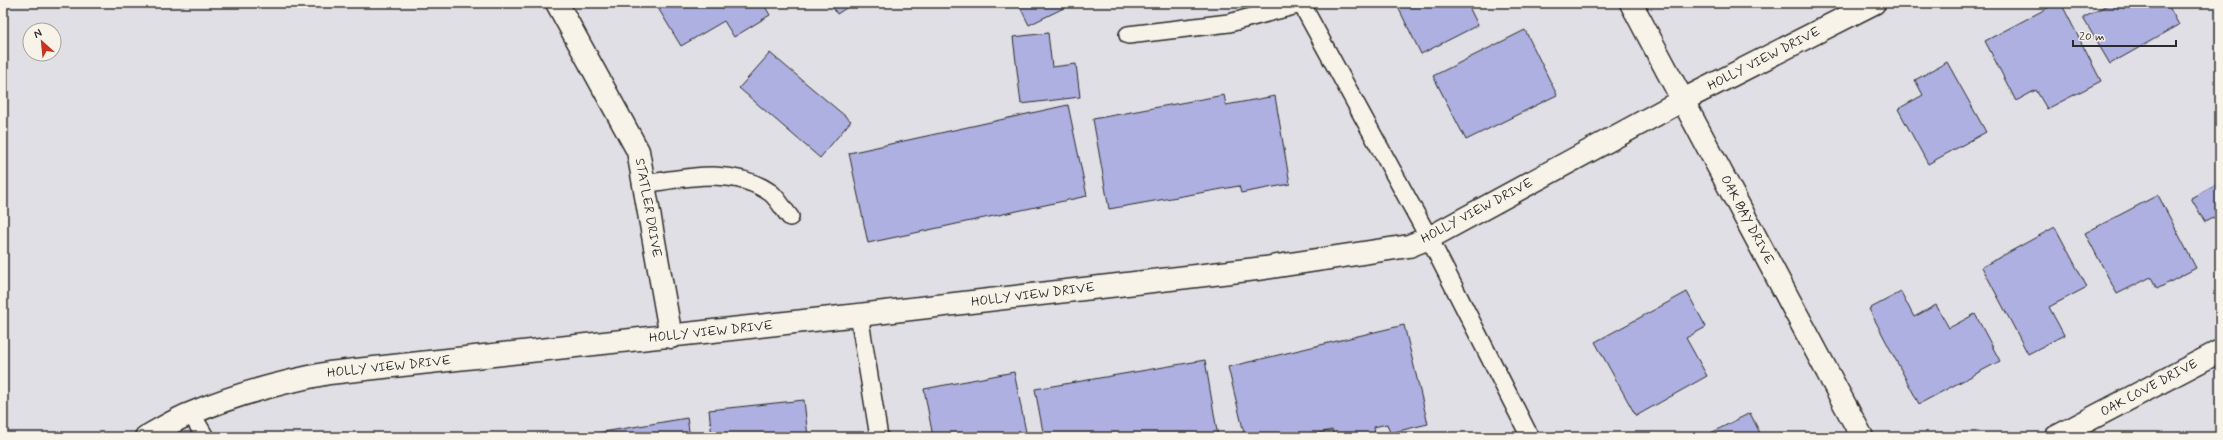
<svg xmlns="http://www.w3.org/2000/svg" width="2223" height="440" font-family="Mynerve,sans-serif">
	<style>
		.building { fill: #adb0e1; stroke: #2b2b2b }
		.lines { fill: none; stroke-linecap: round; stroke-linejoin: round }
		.service-casing { stroke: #2b2b2b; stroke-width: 20 }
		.minor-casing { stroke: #2b2b2b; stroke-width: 25 }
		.service { stroke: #f7f3e8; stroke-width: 17 }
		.minor { stroke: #f7f3e8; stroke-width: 22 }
		.labels { text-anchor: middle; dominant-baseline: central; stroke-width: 3.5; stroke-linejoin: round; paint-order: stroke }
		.street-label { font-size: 13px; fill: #2b2b2b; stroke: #f7f3e8 }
	</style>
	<rect width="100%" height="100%" fill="#e1dfe6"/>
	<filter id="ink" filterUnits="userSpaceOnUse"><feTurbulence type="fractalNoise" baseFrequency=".025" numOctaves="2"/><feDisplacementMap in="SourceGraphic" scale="8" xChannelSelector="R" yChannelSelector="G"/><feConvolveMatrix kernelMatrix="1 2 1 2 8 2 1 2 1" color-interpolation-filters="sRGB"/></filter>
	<g filter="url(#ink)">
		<g class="building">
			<polygon points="655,3 763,3 770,15 734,37 724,21 681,46"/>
			<polygon points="830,3 854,3 837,14"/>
			<polygon points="1018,3 1074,3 1029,25"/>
			<polygon points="1396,3 1467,3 1478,25 1421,54"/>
			<polygon points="2057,3 2061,3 2101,81 2047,109 2036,90 2016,101 1985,41"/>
			<polygon points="2106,3 2167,3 2179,25 2110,64 2083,18 2107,5"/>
			<polygon points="1525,30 1557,95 1466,140 1433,76"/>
			<polygon points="1048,33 1052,67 1076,64 1080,97 1021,104 1013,37"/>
			<polygon points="770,53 851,121 820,158 739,88"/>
			<polygon points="1947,62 1986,132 1928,164 1898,109 1923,95 1915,80"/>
			<polygon points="1224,95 1226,105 1275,96 1290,184 1241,193 1239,186 1109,209 1093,119"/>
			<polygon points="1068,105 1087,196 868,243 849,153"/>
			<polygon points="2220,182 2220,214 2205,222 2191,198"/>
			<polygon points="2158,195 2196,268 2157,289 2151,277 2117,294 2085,233"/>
			<polygon points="2055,227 2087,287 2049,307 2064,335 2028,354 1982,267"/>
			<polygon points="1687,292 1706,327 1686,338 1707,376 1636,416 1595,342"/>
			<polygon points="1901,292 1914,317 1936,305 1949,328 1975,314 2000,361 1919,404 1869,309"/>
			<polygon points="1404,325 1428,424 1390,433 1387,424 1374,427 1375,435 1366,437 1334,437 1332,430 1303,437 1245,437 1228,367"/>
			<polygon points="1205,360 1218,437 1044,437 1035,389"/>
			<polygon points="1014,372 1027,437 933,437 924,389"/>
			<polygon points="804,400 808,437 712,437 709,410"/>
			<polygon points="1750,413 1762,437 1703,437"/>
			<polygon points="687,418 690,437 573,437"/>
		</g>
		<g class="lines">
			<g class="service-casing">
				<g id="service">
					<polyline points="1301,3 1429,238 1530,437"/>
					<polyline points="1128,35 1229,23 1301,4"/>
					<path d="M644,184C686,178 733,166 771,193C778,199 784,210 790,217"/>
					<polyline points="859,315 879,437"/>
					<polyline points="191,413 205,437"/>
				</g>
			</g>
			<g class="minor-casing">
				<g id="minor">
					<polyline points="557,3 638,151 671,337"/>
					<polyline points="1631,3 1862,437"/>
					<path d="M146,437C161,429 176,419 192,413C236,394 282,382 329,373L859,315L1265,268L1409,246L1429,238L1683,100L1874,3"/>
					<polyline points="2056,437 2220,351"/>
				</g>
			</g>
			<use href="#service" class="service"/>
			<use href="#minor" class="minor"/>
		</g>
	</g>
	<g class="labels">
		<g class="street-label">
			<text transform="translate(1764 59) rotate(-27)">HOLLY VIEW DRIVE</text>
			<text transform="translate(648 208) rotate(80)">STATLER DRIVE</text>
			<text transform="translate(1477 211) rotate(-28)">HOLLY VIEW DRIVE</text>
			<text transform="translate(1747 220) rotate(62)">OAK BAY DRIVE</text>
			<text transform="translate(1033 295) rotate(-7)">HOLLY VIEW DRIVE</text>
			<text transform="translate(711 332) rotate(-6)">HOLLY VIEW DRIVE</text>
			<text transform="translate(389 367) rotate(-6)">HOLLY VIEW DRIVE</text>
			<text transform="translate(2149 388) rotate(-28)">OAK COVE DRIVE</text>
		</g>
	</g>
	<rect width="2223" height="440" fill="none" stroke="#f7f3e8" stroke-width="16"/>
	<rect x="8" y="8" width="2207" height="424" fill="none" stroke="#2b2b2b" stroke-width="1.5" filter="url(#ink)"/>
	<g transform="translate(42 42) rotate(333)"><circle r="19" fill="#f7f3e8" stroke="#a5a39c"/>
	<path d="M0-3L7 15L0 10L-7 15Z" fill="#c8321e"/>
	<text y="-6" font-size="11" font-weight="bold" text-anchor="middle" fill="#2b2b2b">N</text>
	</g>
	<path d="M2073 40v6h103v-6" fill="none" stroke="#2b2b2b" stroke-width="2"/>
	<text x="2079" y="40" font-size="12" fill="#2b2b2b" stroke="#f7f3e8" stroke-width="3" paint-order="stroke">20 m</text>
</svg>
